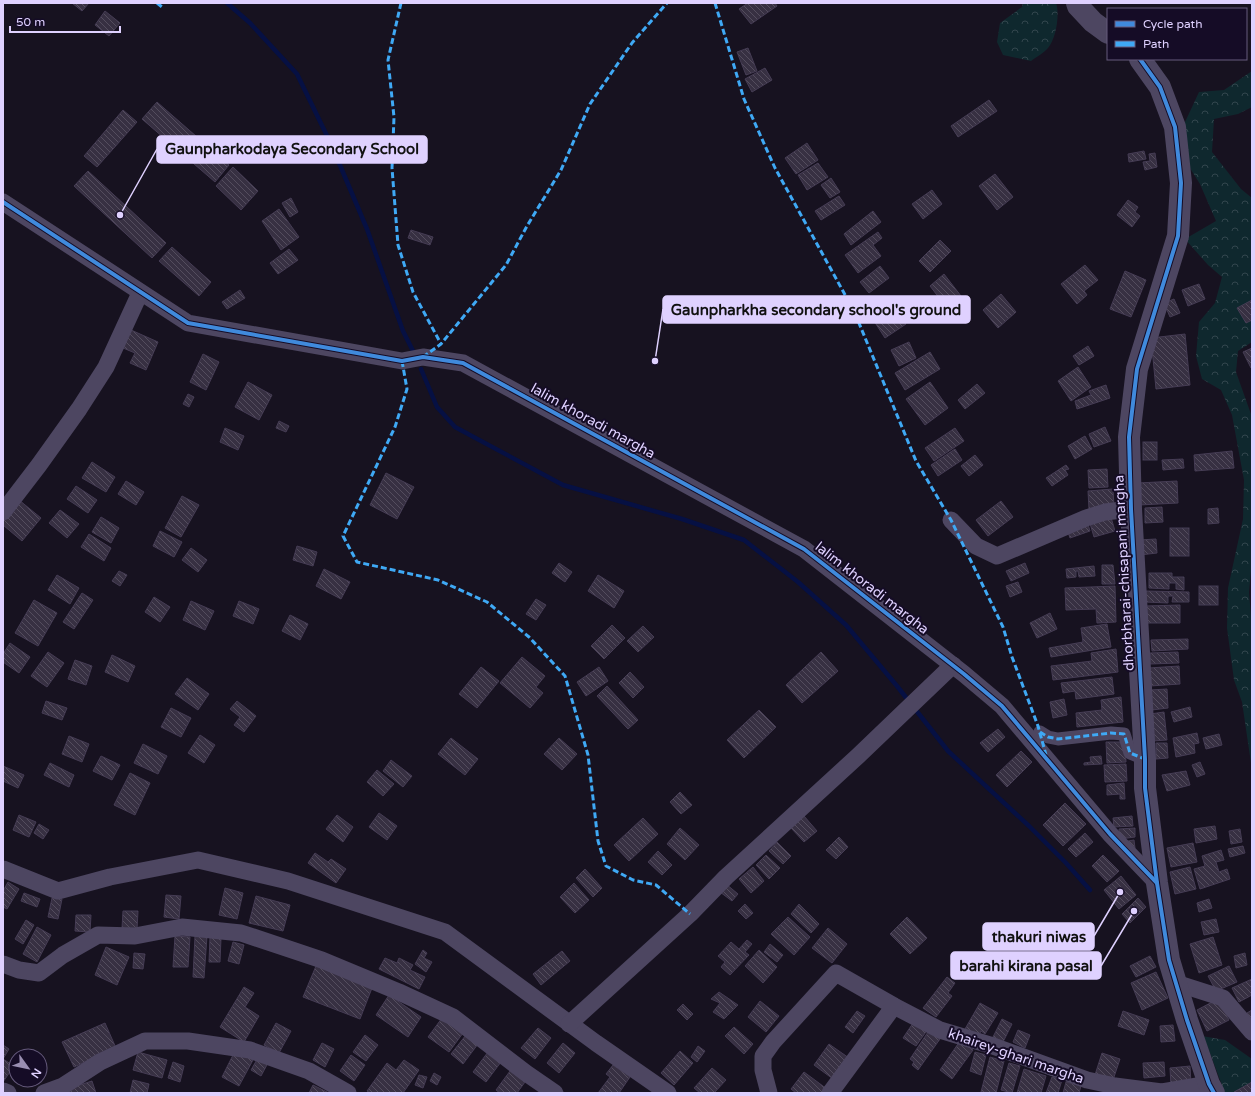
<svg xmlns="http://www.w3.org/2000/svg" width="1255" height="1096" font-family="'Varela Round',sans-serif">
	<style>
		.forest { fill: url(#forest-crowns) }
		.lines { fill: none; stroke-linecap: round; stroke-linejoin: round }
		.stream { stroke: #061043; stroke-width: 4.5 }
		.building { fill: url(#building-back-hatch); stroke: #453c54 }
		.pedestrian { stroke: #4d4661; stroke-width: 13 }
		.minor { stroke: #4d4661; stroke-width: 17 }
		.tertiary { stroke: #4d4661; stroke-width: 22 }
		.quiet { stroke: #3fa9f5; stroke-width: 3; stroke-dasharray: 6 3; stroke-linecap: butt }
		.cycleway-casing { stroke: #150c26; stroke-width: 6 }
		.cycleway { stroke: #408adc; stroke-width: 4 }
		.labels { text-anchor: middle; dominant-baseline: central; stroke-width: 4; stroke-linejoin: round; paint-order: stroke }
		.street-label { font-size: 14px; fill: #dfd1ff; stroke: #150c26 }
		.leader { fill: none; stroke: #dfd1ff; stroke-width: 1.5 }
		.callout-dot { fill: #dfd1ff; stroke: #150c26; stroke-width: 1.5 }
		.callout { fill: #dfd1ff; stroke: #dfd1ff; stroke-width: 1.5 }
		.callout-label { font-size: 15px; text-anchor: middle; font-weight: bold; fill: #111 }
	</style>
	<defs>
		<pattern id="forest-crowns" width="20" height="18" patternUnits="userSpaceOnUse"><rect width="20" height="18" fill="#0f282e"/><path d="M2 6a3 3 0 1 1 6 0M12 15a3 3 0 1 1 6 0" fill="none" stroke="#32464d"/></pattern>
		<pattern id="building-back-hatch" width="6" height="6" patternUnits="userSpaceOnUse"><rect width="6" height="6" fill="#373042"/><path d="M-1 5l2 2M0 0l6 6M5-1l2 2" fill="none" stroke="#544d5e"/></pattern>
	</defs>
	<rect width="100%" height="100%" fill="#171220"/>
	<g class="forest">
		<path d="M1023,3H1056C1060,14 1056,39 1048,48C1044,53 1036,57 1031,61L1003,55L997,42L1000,23L1022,7Z"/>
		<polygon points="1252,71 1252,107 1238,114 1214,119 1212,152 1241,189 1252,198 1252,342 1238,351 1236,372 1252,417 1252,560 1249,592 1252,628 1252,764 1251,763 1242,702 1234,680 1227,628 1228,588 1243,519 1244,480 1232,415 1221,390 1202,379 1196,356 1199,322 1215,303 1222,277 1208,265 1185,239 1216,221 1200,184 1181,154 1179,135 1199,92 1224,90"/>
		<polygon points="1202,1036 1225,1040 1252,1059 1252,1093 1225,1093 1208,1048"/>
	</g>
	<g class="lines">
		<g class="stream">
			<polyline points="227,3 250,23 297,74 331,144 367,229 403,331 414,353"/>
			<polyline points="421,369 437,407 455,427 563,485 682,519 744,540 798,582 846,625 897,686 948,751 1029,826 1066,863 1090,890"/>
		</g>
	</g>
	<g class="building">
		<polygon points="72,3 89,3 82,11"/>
		<polygon points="748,3 775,3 777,6 751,24 739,9"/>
		<polygon points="105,11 120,23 109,36 95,25"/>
		<polygon points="748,48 757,71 746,75 737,52"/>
		<polygon points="765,68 772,80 752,92 745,79"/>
		<polygon points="989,100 997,111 958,137 951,126"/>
		<polygon points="157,102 229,165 215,182 142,119"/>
		<polygon points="123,110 137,122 97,167 84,156"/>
		<polygon points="807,143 818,160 796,174 785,158"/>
		<polygon points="1144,151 1146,159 1129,162 1128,154"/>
		<polygon points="1155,153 1157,167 1145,170 1143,162 1150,161 1149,154"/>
		<polygon points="818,163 828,177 807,190 798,175"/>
		<polygon points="233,167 258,191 241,210 216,186"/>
		<polygon points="88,171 166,243 152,258 74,186"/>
		<polygon points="995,174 1013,197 997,210 979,186"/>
		<polygon points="831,178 840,192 830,198 821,185"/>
		<polygon points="932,190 942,204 923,219 912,204"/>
		<polygon points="839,196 845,205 821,220 815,211"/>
		<polygon points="291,198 298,212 290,217 282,203"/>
		<polygon points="1128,200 1138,207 1135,212 1140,216 1132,227 1117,215"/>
		<polygon points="279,209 299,237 281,250 262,221"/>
		<polygon points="873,211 881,222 851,245 844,234"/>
		<polygon points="411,230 433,237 430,245 408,238"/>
		<polygon points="878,232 882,238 873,245 881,256 858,273 845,255"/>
		<polygon points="940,240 951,251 930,272 919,261"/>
		<polygon points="172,247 211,282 199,296 159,261"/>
		<polygon points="289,249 298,260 278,274 270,263"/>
		<polygon points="1085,265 1098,280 1084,291 1087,295 1077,304 1061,284"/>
		<polygon points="880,266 889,278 869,293 860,282"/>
		<polygon points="1125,271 1146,280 1131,317 1110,309"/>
		<polygon points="944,274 961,296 947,308 930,286"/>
		<polygon points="1199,284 1205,299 1188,306 1182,290"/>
		<polygon points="240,290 245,298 227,309 222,302"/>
		<polygon points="1001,294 1016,312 998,328 983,310"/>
		<polygon points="1174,299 1180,313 1170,317 1164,303"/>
		<polygon points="1252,300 1252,320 1246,323 1237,308"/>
		<polygon points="895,307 906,324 885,338 874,321"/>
		<polygon points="131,330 158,342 146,370 130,363 135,353 123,348"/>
		<polygon points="1185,334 1190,385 1156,389 1151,338"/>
		<polygon points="909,342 916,358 899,366 891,350"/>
		<polygon points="1088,346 1094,356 1079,365 1073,356"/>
		<polygon points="1252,348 1252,367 1251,368 1243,352"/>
		<polygon points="930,352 940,369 905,390 895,373"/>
		<polygon points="203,354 219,362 206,390 190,382"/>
		<polygon points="1078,367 1091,387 1071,401 1058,381"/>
		<polygon points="248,382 272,395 259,420 235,407"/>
		<polygon points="930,382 948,408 925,425 906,399"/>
		<polygon points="977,384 985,393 965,409 958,400"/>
		<polygon points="1106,385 1110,398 1077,409 1075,401 1091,395 1089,391"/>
		<polygon points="188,394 194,397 189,407 183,404"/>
		<polygon points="279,421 289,426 286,432 276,428"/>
		<polygon points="1105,427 1111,441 1094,447 1089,434"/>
		<polygon points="225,428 244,436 238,450 220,442"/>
		<polygon points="955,428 964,441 934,461 925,448"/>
		<polygon points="1085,436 1092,449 1075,459 1068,446"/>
		<rect x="1143" y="442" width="14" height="18"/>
		<polygon points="955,449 962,460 938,476 931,465"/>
		<polygon points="1232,451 1234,468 1195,471 1194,455"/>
		<polygon points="975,455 983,465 969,476 961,466"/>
		<polygon points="1183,459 1184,468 1163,470 1162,460"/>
		<polygon points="92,462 115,477 106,492 82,478"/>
		<polygon points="1066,465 1069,469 1065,470 1068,475 1052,486 1046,478"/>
		<polygon points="1107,469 1108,487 1089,488 1088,470"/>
		<polygon points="386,473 414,487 397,519 370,505"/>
		<polygon points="126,481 144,492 136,505 118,494"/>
		<polygon points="1177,481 1178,503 1139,505 1138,483"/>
		<polygon points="76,486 97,500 88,513 67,499"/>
		<polygon points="1113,489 1114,507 1089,509 1088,491"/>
		<polygon points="182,496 199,505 181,537 165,528"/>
		<polygon points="19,500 41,518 22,541 3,525 3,519"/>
		<polygon points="1001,501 1013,517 988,536 976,520"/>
		<polygon points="1162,507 1163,522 1145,523 1145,508"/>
		<polygon points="1218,508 1219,523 1208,524 1208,509"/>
		<polygon points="60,510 79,524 67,538 49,523"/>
		<polygon points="1110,514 1115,531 1094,537 1089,520"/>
		<polygon points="101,517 119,528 111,543 92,532"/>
		<polygon points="1087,521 1090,531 1070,538 1067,529"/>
		<rect x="1170" y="528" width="19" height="28"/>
		<polygon points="160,531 182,542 174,557 153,546"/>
		<polygon points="89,534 111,548 104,561 81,547"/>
		<polygon points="1156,539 1157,553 1140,555 1139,540"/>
		<polygon points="297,546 317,552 313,566 293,560"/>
		<polygon points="191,548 207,560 198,572 182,560"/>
		<polygon points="559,563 572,572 565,582 552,573"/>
		<polygon points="1025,563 1029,573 1011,581 1006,571"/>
		<polygon points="1102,565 1113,565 1115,584 1102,584"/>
		<polygon points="1094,566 1095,576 1079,577 1078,571 1076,571 1076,577 1067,578 1066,569"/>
		<polygon points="324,569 350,582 341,599 316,586"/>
		<polygon points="119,571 127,575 120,586 112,581"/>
		<polygon points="1149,573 1172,573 1172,577 1184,577 1184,590 1176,589 1176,583 1169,583 1169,589 1149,588"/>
		<polygon points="57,575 79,588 70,604 48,590"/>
		<polygon points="598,575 624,591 614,608 588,591"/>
		<polygon points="1018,582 1022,592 1010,597 1006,586"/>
		<polygon points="1115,586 1116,622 1097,623 1096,609 1066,610 1065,588"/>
		<rect x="1199" y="586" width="19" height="19"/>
		<polygon points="1146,591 1189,592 1189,602 1172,602 1173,596 1168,596 1168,603 1145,602"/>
		<polygon points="82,593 93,600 74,629 63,622"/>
		<polygon points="154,597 170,607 160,622 145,612"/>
		<polygon points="536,599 546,605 536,620 526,614"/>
		<polygon points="34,600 57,613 38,646 15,633"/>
		<polygon points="191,601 214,611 205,630 183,620"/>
		<polygon points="239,601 259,609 253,624 233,616"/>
		<polygon points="1180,605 1180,623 1144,623 1145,606"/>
		<polygon points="1050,613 1057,629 1037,638 1030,623"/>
		<polygon points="290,615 308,624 300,640 282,631"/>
		<polygon points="1107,624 1111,647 1051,657 1049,648 1083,642 1081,628"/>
		<polygon points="612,625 625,638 604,659 591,646"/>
		<polygon points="643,626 654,637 638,652 627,641"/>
		<polygon points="1188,639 1188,649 1152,651 1151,640"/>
		<polygon points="10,643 30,657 19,673 3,662 3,654"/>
		<polygon points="1116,649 1118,672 1053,680 1051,666 1092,661 1091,653"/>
		<polygon points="48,652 64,663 47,687 31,676"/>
		<polygon points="821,652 838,671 802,703 786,685"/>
		<polygon points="1178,652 1179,663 1150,664 1150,653"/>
		<polygon points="112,655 135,666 128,682 105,672"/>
		<polygon points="522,657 545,676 536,687 543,693 530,708 500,683"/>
		<polygon points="75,660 92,666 86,685 68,679"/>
		<polygon points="1179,666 1180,684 1150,686 1149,668"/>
		<polygon points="481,667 499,681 477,708 459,694"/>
		<polygon points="599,667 608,681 586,696 577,682"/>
		<polygon points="630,672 644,687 633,698 619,683"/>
		<polygon points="1112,677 1114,694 1076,699 1075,691 1063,693 1061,683"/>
		<polygon points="187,678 209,694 198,710 175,694"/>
		<polygon points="607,686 638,720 628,729 597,696"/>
		<polygon points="1167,689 1168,708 1152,710 1150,690"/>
		<polygon points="1121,697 1123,722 1077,727 1076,713 1102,710 1101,700"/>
		<polygon points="1064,699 1067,715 1053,718 1050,702"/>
		<polygon points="46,701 67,708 62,720 42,713"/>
		<polygon points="237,701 256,716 244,732 234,725 240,717 230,709"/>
		<polygon points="1190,707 1192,717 1174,722 1171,712"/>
		<polygon points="171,708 191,718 181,737 161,727"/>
		<polygon points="759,710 776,727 744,758 727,740"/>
		<polygon points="1164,712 1167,740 1152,741 1150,714"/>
		<polygon points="998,729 1005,737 988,752 980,743"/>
		<polygon points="1197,733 1199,743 1194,744 1195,753 1176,757 1173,738"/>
		<polygon points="1219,734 1222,745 1206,749 1203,738"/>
		<polygon points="200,735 215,745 204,763 188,753"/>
		<polygon points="69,736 89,744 82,762 62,754"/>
		<polygon points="451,738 478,759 465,775 438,754"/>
		<polygon points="559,738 577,754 562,770 544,754"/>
		<polygon points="1106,742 1125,742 1126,762 1107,763"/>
		<polygon points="1156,743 1167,743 1168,758 1156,759"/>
		<polygon points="143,744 167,756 158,774 134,763"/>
		<polygon points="1021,751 1032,762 1007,787 996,775"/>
		<polygon points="101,756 120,765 112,780 93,771"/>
		<polygon points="1101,756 1102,764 1084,765 1084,763 1091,762 1090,757"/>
		<polygon points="391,760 412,776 403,787 383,771"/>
		<polygon points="1200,762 1205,774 1197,777 1192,765"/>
		<polygon points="50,763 74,775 69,787 44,775"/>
		<polygon points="1126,764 1127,781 1105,782 1104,765"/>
		<polygon points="3,766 24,775 18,788 3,781"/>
		<polygon points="377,770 394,784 383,796 367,782"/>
		<polygon points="1186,771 1190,785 1167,791 1162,775"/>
		<polygon points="130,773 150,783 135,815 114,805"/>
		<polygon points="1124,783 1125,799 1120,799 1120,794 1107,795 1107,785"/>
		<polygon points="680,792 692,805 681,814 670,802"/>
		<polygon points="1065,803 1086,824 1063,846 1043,825"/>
		<polygon points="379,813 397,826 387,840 369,827"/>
		<polygon points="19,815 36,822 29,837 13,830"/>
		<polygon points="337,815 353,827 343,842 326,829"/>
		<polygon points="804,816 817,831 804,842 791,828"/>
		<polygon points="1132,816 1133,826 1114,827 1113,818"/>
		<polygon points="643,818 658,834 629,861 614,845"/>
		<polygon points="39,824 49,830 43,839 34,833"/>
		<polygon points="1215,826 1217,839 1196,843 1194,829"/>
		<polygon points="680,828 699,845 685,860 667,844"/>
		<polygon points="1135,828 1135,837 1120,839 1119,829"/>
		<polygon points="1240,829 1242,842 1231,844 1229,831"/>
		<polygon points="1085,833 1093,842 1076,857 1068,849"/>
		<polygon points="839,837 848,847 836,859 826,850"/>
		<polygon points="1134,840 1135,848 1125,849 1122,842"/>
		<polygon points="777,842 791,856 783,864 769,851"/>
		<polygon points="1193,843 1197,862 1171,867 1167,848"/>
		<polygon points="1243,846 1245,853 1230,857 1228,849"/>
		<polygon points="1221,850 1224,860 1216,862 1219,872 1227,869 1230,879 1200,889 1194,869 1205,866 1202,856"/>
		<polygon points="658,851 672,865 662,875 648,862"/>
		<polygon points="315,853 328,862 331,859 346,869 336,883 308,863"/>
		<polygon points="766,855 780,868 769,879 756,865"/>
		<polygon points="1103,855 1119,871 1107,882 1092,866"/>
		<polygon points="753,867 764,881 751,893 739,879"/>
		<polygon points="1190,867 1196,889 1175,894 1170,872"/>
		<polygon points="585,869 602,888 593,897 576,878"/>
		<polygon points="1121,876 1136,895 1119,909 1104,890"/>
		<polygon points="8,882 19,889 7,909 3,907 3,891"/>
		<polygon points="574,883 589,900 575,913 560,897"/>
		<polygon points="726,884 738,894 732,901 720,892"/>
		<polygon points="225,888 243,893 237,919 219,915"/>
		<polygon points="24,893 40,899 37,907 21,901"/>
		<polygon points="166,895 181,896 179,919 164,917"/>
		<polygon points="256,896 290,905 283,931 249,923"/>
		<polygon points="52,898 62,899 58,919 48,917"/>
		<polygon points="1138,898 1146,907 1130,923 1122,914"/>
		<polygon points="1209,899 1212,908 1199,912 1197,903"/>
		<polygon points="745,904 753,913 746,919 738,911"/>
		<polygon points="799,904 819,924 811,933 791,914"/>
		<polygon points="123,911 138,911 137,929 122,928"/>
		<polygon points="76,915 91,915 90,932 75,931"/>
		<polygon points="788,917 810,937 794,955 771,934"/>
		<polygon points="907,917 927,938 910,954 890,934"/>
		<polygon points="1216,919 1219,932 1204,935 1201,922"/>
		<polygon points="26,920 34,925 23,944 15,939"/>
		<polygon points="37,927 51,935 37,962 23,954"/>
		<polygon points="828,928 847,944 832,963 812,948"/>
		<polygon points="175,936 190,937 188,967 173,967"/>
		<polygon points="195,936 207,936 204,978 193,977"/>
		<polygon points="210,937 221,938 220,962 209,962"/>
		<polygon points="1213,937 1222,965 1199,973 1190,944"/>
		<polygon points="747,940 752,944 745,952 749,955 730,975 721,967 725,962 718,956 731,942 739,949"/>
		<polygon points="233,942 244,945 239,964 228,961"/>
		<polygon points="770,944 783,955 777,962 764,952"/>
		<polygon points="106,947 129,957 117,985 95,975"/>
		<polygon points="423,950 427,953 424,958 432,962 426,972 415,964"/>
		<polygon points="759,950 777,967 763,983 745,966"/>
		<polygon points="562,951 570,961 541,985 533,974"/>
		<polygon points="134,953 145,954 143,969 133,968"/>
		<polygon points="1245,953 1247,965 1236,968 1234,956"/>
		<polygon points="1150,956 1156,967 1136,977 1130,966"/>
		<polygon points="385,958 397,963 399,958 413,965 410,970 425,977 419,989 379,969"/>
		<polygon points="316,966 372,988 360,1019 303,997"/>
		<polygon points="1229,966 1237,982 1216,991 1208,976"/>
		<polygon points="1156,972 1168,998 1142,1010 1131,983"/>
		<polygon points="947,977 955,983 948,993 952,996 936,1017 923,1008"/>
		<polygon points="1252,979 1252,995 1239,1002 1232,988"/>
		<polygon points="244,987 254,993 245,1007 259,1016 244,1042 220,1027"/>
		<polygon points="719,992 738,1005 724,1019 713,1012 720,1003 711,999"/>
		<polygon points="389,995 421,1017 408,1037 376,1015"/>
		<polygon points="1218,999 1229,1020 1207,1031 1197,1010"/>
		<polygon points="760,1001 779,1016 766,1032 748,1017"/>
		<polygon points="980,1003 998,1013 985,1034 981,1031 978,1037 965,1029"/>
		<polygon points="683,1004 693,1014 687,1020 677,1010"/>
		<polygon points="1252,1010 1252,1021 1247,1013"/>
		<polygon points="857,1011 865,1016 853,1033 845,1027"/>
		<polygon points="1123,1011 1149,1020 1144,1035 1118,1026"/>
		<polygon points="442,1018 463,1033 449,1052 428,1037"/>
		<polygon points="1002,1019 1012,1024 1003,1042 993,1037"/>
		<polygon points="915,1020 928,1029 916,1046 903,1038"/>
		<polygon points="105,1023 116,1048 74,1067 62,1042"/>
		<polygon points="276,1023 291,1031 279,1053 264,1045"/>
		<polygon points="1173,1025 1175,1041 1161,1042 1160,1026"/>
		<polygon points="734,1027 753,1044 744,1054 725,1036"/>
		<polygon points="538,1028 551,1038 535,1059 521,1048"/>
		<polygon points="1018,1030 1030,1035 1025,1048 1013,1042"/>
		<polygon points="928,1032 940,1039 918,1070 912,1065 914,1062 910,1059"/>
		<polygon points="365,1035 378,1045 366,1061 353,1052"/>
		<polygon points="466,1035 478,1044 463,1064 451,1054"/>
		<polygon points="960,1041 973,1050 952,1079 940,1070"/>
		<polygon points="322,1043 334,1049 325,1067 313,1060"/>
		<polygon points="563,1043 575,1053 559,1073 547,1063"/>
		<polygon points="829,1044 849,1058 833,1079 814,1065"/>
		<polygon points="3,1045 9,1049 3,1059 14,1066 3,1082"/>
		<polygon points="698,1046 705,1051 697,1062 691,1057"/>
		<polygon points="235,1051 253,1060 239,1086 222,1077"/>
		<polygon points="680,1051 693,1063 674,1085 661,1073"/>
		<polygon points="138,1052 167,1060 162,1078 133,1070"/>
		<polygon points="488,1052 501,1062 486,1082 473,1072"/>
		<polygon points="975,1052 986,1055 981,1075 970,1071"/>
		<polygon points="1102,1053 1120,1059 1112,1083 1094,1078"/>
		<polygon points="351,1055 365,1065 354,1081 340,1071"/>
		<polygon points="259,1056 269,1061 261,1076 251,1070"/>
		<polygon points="990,1057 1004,1061 996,1093 981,1092"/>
		<polygon points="404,1060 419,1070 403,1093 370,1093 367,1091 387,1063 396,1070"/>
		<polygon points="173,1062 184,1066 180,1082 168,1078"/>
		<polygon points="1164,1062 1165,1076 1144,1078 1143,1063"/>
		<polygon points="1009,1063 1020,1066 1012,1093 1001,1090"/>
		<polygon points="613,1065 630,1077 619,1093 598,1093 610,1077 606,1074"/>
		<polygon points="1190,1066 1191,1084 1171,1086 1170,1068"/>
		<polygon points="712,1068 726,1080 714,1093 700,1093 694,1088"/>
		<polygon points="1024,1069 1046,1076 1041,1093 1017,1093"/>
		<polygon points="510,1071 525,1082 517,1093 500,1093 496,1090"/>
		<polygon points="804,1072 827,1089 824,1093 796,1093 791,1089"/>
		<polygon points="434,1073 441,1077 437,1085 430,1081"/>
		<polygon points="419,1075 427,1077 423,1088 415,1085"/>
		<polygon points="1052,1077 1062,1080 1058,1093 1046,1093"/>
		<polygon points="133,1080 149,1084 147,1093 130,1093"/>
		<polygon points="92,1081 96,1093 65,1093 64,1090"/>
		<polygon points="1066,1082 1081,1086 1079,1093 1063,1093"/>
		<polygon points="1252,1082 1252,1093 1235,1093 1234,1092"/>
		<polygon points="313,1085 329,1093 309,1093"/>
	</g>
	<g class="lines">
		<polyline class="pedestrian" points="1040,732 1048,737 1058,739 1111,733 1124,734 1130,753 1145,759"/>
		<g class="minor">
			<polyline points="3,202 188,323 402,361 423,357 463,363 804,549 964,674 1002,706 1110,834 1157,883"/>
			<polyline points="3,512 39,465 79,409 106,367 140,293"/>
			<polyline points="951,520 976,546 997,556 1086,518 1105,512 1131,509"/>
			<polyline points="3,869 58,891 110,877 198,860 288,881 445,932 596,1043 668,1093"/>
			<polyline points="3,964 19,970 39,973 63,955 98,935 135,936 182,927 241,933 322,960 399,992 453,1017 526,1073 555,1093"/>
			<polyline points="1176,983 1223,998 1252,1032"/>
			<polyline points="569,1024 690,914 726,877 858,756 953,665"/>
			<polyline points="3,1091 8,1093"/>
			<polyline points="44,1093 63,1086 100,1062 145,1041 188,1041 250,1050 309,1071 348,1093"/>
			<polyline points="769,1093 763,1070 763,1056 773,1042 836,973 894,1006 940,1030 993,1046 1087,1080 1115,1086 1162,1092 1209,1084"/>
			<polyline points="830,1093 894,1006"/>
		</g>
		<g class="tertiary">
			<polyline points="1077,3 1078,6 1093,22 1108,33"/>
			<polyline points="1140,59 1160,87 1175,127 1181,183 1178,236 1137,369 1129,437 1131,509 1145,759 1145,788 1157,883 1169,960 1187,1020 1209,1084 1214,1093"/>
		</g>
		<g class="quiet">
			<polyline points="157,3 162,7"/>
			<polyline points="401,3 388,60 394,117 392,168 398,245 413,292 441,344"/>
			<polyline points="715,3 744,99 775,168 854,311 916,461 951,520 1003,627 1012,657 1038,726 1046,755"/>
			<polyline points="423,357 441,344 506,265 527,226 561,170 590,104 632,43 667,3"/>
			<polyline points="402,361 407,389 395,427 343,536 357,562 438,580 487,602 529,637 565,676 588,755 598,841 606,866 633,880 656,885 690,914"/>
			<polyline points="1040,732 1048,737 1058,739 1111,733 1124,734 1130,753 1145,759"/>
		</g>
		<g class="cycleway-casing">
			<g id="cycleway">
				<polyline points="1140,59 1160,87 1175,127 1181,183 1178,236 1137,369 1129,437 1131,509 1145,759 1145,788 1157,883 1169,960 1187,1020 1209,1084 1214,1093"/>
				<polyline points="3,202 188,323 402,361 423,357 463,363 804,549 964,674 1002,706 1110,834 1157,883"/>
			</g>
		</g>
		<use href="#cycleway" class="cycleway"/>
	</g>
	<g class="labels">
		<g class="street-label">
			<text transform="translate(593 421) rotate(29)">lalim khoradi margha</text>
			<text transform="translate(1124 573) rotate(-93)">dhorbharai-chisapani margha</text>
			<text transform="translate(872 588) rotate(38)">lalim khoradi margha</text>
			<text transform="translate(1016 1056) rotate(19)">khairey-ghari margha</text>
		</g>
	</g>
	<path class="leader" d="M120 215L157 149M655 361L663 309M1120 892L1094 936M1134 911L1101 966"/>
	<g class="callout-dot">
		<circle cx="120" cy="215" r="4"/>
		<circle cx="655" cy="361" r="4"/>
		<circle cx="1120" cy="892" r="4"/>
		<circle cx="1134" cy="911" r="4"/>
	</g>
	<g class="callout">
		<rect x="157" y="136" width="270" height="27" rx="4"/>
		<rect x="663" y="296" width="307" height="27" rx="4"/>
		<rect x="983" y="923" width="111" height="27" rx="4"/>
		<rect x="951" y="952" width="150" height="27" rx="4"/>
	</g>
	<g class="callout-label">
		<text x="292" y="154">Gaunpharkodaya Secondary School</text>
		<text x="816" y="315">Gaunpharkha secondary school's ground</text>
		<text x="1039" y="942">thakuri niwas</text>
		<text x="1026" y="971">barahi kirana pasal</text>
	</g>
	<rect width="1255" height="1096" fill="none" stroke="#dfd1ff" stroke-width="8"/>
	<rect x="1107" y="8" width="140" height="52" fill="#150c26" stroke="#665b7d"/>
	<rect x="1115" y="21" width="20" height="6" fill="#408adc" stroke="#665b7d"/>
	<text x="1143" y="28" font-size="12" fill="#dfd1ff">Cycle path</text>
	<rect x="1115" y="41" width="20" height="6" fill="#3fa9f5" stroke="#665b7d"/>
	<text x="1143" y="48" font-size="12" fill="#dfd1ff">Path</text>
	<g transform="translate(28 1068) rotate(123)"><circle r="19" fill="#150c26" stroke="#665b7d"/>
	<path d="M0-3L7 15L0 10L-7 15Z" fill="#998eb1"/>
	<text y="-6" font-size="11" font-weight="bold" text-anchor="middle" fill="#dfd1ff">N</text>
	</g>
	<path d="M10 26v6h110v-6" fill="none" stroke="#dfd1ff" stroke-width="2"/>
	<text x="16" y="26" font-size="12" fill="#dfd1ff" stroke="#150c26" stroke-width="3" paint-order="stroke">50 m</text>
</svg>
